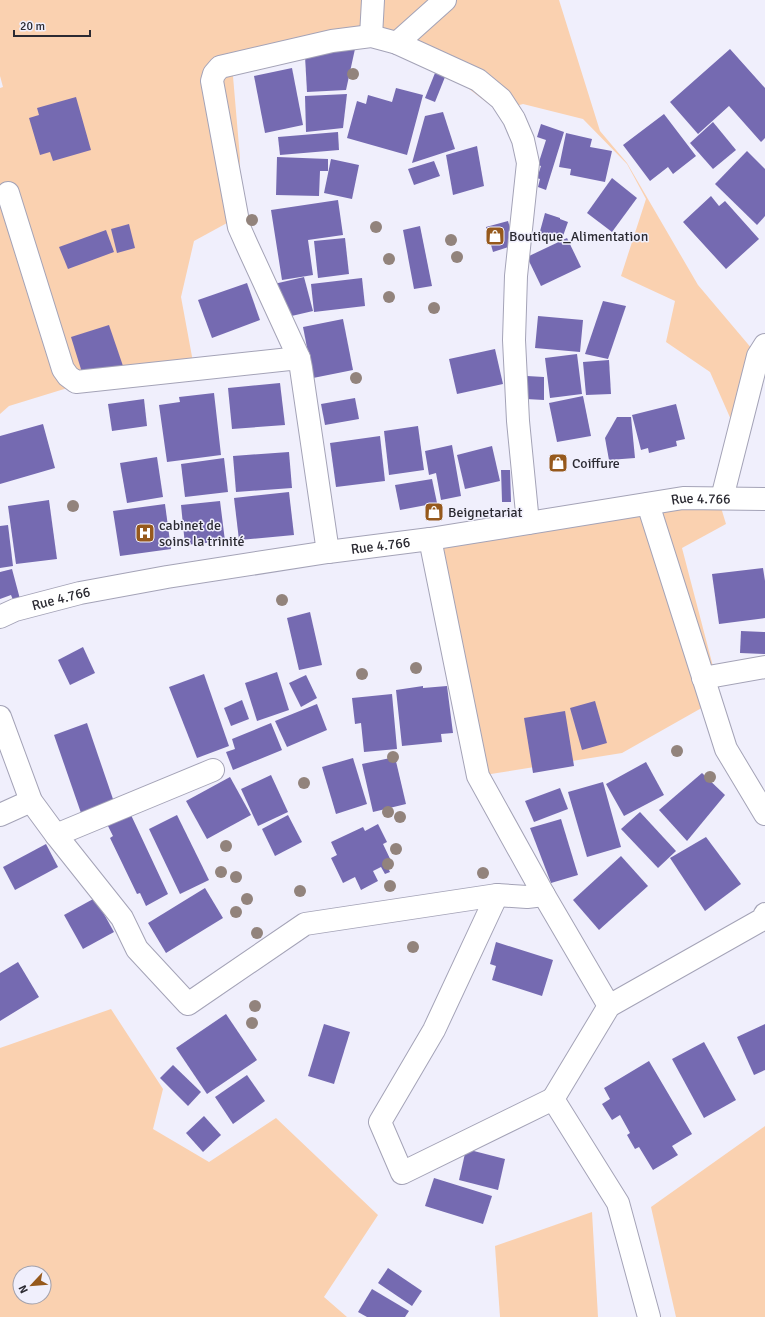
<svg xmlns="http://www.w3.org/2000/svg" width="765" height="1317" font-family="Signika,sans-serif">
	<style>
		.green { fill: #fad1b0; fill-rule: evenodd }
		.building { fill: #756ab1 }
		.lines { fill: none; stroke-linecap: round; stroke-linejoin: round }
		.minor-casing { stroke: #a4a3b7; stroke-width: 24 }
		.minor { stroke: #fff; stroke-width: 22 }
		.tree { fill: #92837c }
		.labels { text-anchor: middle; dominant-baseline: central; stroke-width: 3; stroke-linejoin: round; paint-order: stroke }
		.poi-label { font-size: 14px; fill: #2b2a32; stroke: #f0effc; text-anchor: start }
		.street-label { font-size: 14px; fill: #2b2a32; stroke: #f0effc }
	</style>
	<rect width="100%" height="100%" fill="#f0effc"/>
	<g class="green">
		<polygon points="0,0 559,0 600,131 627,163 698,285 758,356 719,501 726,524 682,548 721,697 622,753 478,776 430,539 714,501 732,422 710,372 666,342 675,301 621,276 646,199 627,164 583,119 523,104 498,111 456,79 364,26 231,53 240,158 238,217 194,241 181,297 193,362 100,378 9,406 0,414 0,88 3,87 0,76"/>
		<path d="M111,1009L163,1089L153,1129L209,1162L276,1118L378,1215L324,1297L347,1317H0V1048ZM20,1273H44V1297H20Z"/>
		<polygon points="765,1126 765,1317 676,1317 651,1207"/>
		<polygon points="592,1212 598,1317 500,1317 495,1246"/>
	</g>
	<g class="building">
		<polygon points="355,49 346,90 307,92 305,56"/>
		<polygon points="730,49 765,88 765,138 761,142 729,106 698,134 670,102"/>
		<polygon points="292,68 303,125 265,133 254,76"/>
		<polygon points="435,73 445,77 435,102 425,98"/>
		<polygon points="396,88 423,95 407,155 347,138 357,101 366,104 368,95 392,102"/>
		<polygon points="347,94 343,128 306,132 305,96"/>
		<polygon points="76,97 91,150 53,161 50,152 40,155 29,118 39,115 37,108"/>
		<polygon points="443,112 455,149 412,163 425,116"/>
		<polygon points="664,114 696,156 673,174 668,167 650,181 623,145"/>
		<polygon points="713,122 736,150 713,169 690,143"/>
		<polygon points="541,124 564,132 546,190 538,187 540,179 537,178 541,166 538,165 546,140 537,137"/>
		<polygon points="338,132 339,150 280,155 278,137"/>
		<polygon points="566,133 592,139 590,147 612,151 605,182 570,175 571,169 559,167"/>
		<polygon points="477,146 484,186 453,195 446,155"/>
		<polygon points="747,151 765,169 765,216 757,225 715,184"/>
		<polygon points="277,157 328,159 328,171 320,171 319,196 276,195"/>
		<polygon points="331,159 359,165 352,199 324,193"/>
		<polygon points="434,161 440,176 414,185 408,169"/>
		<polygon points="612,178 637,198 612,232 587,213"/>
		<polygon points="711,196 719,206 725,201 759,239 726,269 683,222"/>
		<polygon points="338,200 343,235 308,240 313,275 282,280 271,210"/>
		<polygon points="545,213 560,218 560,219 568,222 563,236 560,235 558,241 539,235"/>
		<polygon points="508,221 515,245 493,252 486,227"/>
		<polygon points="129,224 135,248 117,253 111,229"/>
		<polygon points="420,226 432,286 414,289 403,230"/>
		<polygon points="106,230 114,252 68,269 59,247"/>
		<polygon points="345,238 349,274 318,278 314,241"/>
		<polygon points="567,238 581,267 541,286 527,257"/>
		<polygon points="304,277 313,311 283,318 274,284"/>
		<polygon points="362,278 365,306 314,312 311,284"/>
		<polygon points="247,283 260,320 212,338 198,300"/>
		<polygon points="603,301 626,306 608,359 585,354"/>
		<polygon points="538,316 583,320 580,352 535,348"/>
		<polygon points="343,319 353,370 313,378 303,327"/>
		<polygon points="109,325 123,366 84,379 71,337"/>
		<polygon points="495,349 503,384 457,394 449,359"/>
		<polygon points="577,354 582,394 550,398 545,358"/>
		<polygon points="609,360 611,394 586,395 583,362"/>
		<polygon points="527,376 544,377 544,400 526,399"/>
		<polygon points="280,383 285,425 232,429 228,388"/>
		<polygon points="214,393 221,455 167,462 159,405 180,402 179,397"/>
		<polygon points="583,396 591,436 557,442 549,403"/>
		<polygon points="355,398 359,419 325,425 321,404"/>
		<polygon points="144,399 147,426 112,431 108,404"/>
		<polygon points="676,404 685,439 676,441 677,446 649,453 648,448 641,450 632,415"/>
		<polygon points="617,417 631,417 635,458 609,460 605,438"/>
		<polygon points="43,424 55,468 0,484 0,436"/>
		<polygon points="418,426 424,470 389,475 384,431"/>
		<polygon points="380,436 385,481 336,487 330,443"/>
		<polygon points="452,445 461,496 441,500 436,473 429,475 425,451"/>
		<polygon points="492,446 500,481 465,489 457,455"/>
		<polygon points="289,452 292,488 236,492 233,456"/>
		<polygon points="157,457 163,497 127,503 120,463"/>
		<polygon points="224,458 228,492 185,497 181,464"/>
		<polygon points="501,470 510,470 511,502 502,502"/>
		<polygon points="432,479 437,503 400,510 395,485"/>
		<polygon points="289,492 294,535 239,540 234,498"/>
		<polygon points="49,500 57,559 16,564 8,506"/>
		<polygon points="220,501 225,541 185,545 181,505"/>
		<polygon points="165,504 171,549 120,556 113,511"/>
		<polygon points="8,525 13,566 0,568 0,526"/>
		<polygon points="763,568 765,581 765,618 719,624 712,574"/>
		<polygon points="12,569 20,599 13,600 11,595 0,599 0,572"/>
		<polygon points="310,612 322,665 299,670 287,618"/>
		<polygon points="741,631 765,632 765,654 740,653"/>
		<polygon points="83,647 95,673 70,685 58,660"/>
		<polygon points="277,672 289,710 257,721 245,683"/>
		<polygon points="204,674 229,746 197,758 169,687"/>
		<polygon points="306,675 317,698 301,707 289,683"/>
		<polygon points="423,686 423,688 447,686 453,733 441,734 442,742 402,746 396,690"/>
		<polygon points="392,694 397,749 364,752 361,723 355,724 352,698"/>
		<polygon points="242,700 249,719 231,726 224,708"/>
		<polygon points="595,701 607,743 582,750 570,708"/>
		<polygon points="317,704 327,730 287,747 275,721"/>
		<polygon points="565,711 574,766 533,773 524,718"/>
		<polygon points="87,723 114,802 81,813 54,735"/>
		<polygon points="271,723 282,750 233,770 226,752 235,749 232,739"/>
		<polygon points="395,757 406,804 373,812 362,764"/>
		<polygon points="353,758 367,804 336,814 322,767"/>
		<polygon points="646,762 664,795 624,816 606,784"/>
		<polygon points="702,773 725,795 687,841 659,810"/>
		<polygon points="271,775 288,812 258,826 241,789"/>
		<polygon points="230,777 251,815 207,839 186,801"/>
		<polygon points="603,782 621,847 587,857 568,792"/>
		<polygon points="560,788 568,809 534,822 525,801"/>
		<polygon points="640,812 676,851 658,868 621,829"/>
		<polygon points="131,815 168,894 146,906 140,893 137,894 110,838 113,836 108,826"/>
		<polygon points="177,815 209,880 180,894 149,829"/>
		<polygon points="288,815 302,842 275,856 262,829"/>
		<polygon points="561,819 578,875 551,883 530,828"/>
		<polygon points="378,824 387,842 383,844 393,865 388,868 390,872 385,874 381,867 373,871 378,881 361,890 355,877 343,883 331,858 337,855 331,842 363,827 365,831"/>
		<polygon points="706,837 741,884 705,911 670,858"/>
		<polygon points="46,844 58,867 15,890 3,867"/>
		<polygon points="621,856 648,886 599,930 573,900"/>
		<polygon points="205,888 223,918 166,953 148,923"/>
		<polygon points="95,898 114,932 83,949 64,915"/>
		<polygon points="496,942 553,960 542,996 492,980 496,966 490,964"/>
		<polygon points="18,962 39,997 0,1021 0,973"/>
		<polygon points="226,1014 257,1060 207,1094 176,1048"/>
		<polygon points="324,1024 350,1032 334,1084 308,1076"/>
		<polygon points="765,1024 765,1070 754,1075 737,1037"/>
		<polygon points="704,1042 736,1100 704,1118 672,1059"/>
		<polygon points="649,1061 692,1134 672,1146 678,1155 653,1170 639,1147 635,1149 627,1135 630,1133 620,1115 612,1120 602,1104 610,1099 604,1088"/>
		<polygon points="173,1065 201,1092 188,1106 160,1078"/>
		<polygon points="247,1075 265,1101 233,1124 215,1097"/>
		<polygon points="204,1116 221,1135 203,1152 186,1133"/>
		<polygon points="466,1149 505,1159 498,1190 459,1180"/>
		<polygon points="434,1178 492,1196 483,1224 425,1206"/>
		<polygon points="388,1268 422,1291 412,1306 378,1283"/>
		<polygon points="372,1289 409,1311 405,1317 367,1317 358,1312"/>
	</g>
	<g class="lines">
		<g class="minor-casing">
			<g id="minor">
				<polyline points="371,36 373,0"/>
				<polyline points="397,43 445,0"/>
				<polyline points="8,193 63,369 68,376 76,382 299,358 301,368 328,552"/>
				<polyline points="299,358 247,245 239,227 212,81 214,74 220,67 332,41 371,36 397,43 478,80 501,99 514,119 523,140 528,163 516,276 514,340 518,421 528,523"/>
				<polyline points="722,498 758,356 765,345"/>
				<polyline points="648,504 726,749 765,814"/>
				<path id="s1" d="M0,617L15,610L80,593L167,577L328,552L430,539L683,498L765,499"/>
				<polyline points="703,678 765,667"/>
				<polyline points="0,717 31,801 56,835 122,918 137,949 188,1004 305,924 497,895 527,897 544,895 478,776 430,539"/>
				<polyline points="0,815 31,801"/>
				<polyline points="56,835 213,770"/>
				<polyline points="497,895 434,1030 380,1122 402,1173 553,1099"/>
				<polyline points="544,895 609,1006"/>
				<polyline points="649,1317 618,1203 553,1099 609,1006 763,919 765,914"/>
			</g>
		</g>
		<use href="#minor" class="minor"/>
	</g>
	<g class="tree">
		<circle cx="353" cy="74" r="6"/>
		<circle cx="252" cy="220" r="6"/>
		<circle cx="376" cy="227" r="6"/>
		<circle cx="451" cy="240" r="6"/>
		<circle cx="457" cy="257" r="6"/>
		<circle cx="389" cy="259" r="6"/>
		<circle cx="389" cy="297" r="6"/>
		<circle cx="434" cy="308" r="6"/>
		<circle cx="356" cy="378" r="6"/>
		<circle cx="73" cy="506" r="6"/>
		<circle cx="282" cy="600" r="6"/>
		<circle cx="416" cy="668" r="6"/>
		<circle cx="362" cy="674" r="6"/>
		<circle cx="677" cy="751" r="6"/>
		<circle cx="393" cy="757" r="6"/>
		<circle cx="710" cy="777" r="6"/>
		<circle cx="304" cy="783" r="6"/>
		<circle cx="388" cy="812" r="6"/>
		<circle cx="400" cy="817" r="6"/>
		<circle cx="226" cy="846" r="6"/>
		<circle cx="396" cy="849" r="6"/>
		<circle cx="388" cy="864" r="6"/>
		<circle cx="221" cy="872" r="6"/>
		<circle cx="483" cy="873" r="6"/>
		<circle cx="236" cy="877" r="6"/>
		<circle cx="390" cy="886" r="6"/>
		<circle cx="300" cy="891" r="6"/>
		<circle cx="247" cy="899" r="6"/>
		<circle cx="236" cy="912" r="6"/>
		<circle cx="257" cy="933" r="6"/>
		<circle cx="413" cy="947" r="6"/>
		<circle cx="255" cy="1006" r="6"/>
		<circle cx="252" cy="1023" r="6"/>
	</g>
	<defs>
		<g id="shop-square" transform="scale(1)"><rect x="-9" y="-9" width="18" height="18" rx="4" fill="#96591c" stroke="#f0effc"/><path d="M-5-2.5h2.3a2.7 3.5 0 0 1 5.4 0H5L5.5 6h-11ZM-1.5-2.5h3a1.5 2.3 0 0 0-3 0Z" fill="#fff"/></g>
		<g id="hospital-square" transform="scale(1)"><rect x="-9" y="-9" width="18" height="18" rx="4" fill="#96591c" stroke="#f0effc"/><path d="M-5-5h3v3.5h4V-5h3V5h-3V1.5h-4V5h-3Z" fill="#fff"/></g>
	</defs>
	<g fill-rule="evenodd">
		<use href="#shop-square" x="495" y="236"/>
		<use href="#shop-square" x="558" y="463"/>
		<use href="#shop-square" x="434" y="512"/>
		<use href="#hospital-square" x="145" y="533"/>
	</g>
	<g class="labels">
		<g class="poi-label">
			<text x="509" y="236">Boutique_Alimentation</text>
			<text x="572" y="463">Coiffure</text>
			<text x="448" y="512">Beignetariat</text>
			<text x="159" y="525">cabinet de<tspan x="159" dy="16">soins la trinité</tspan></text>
		</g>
		<g class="street-label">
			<text stroke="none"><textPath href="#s1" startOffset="712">Rue 4.766</textPath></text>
			<text stroke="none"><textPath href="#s1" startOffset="388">Rue 4.766</textPath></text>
			<text stroke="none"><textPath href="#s1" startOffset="64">Rue 4.766</textPath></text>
		</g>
	</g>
	<g transform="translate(32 1285) rotate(244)"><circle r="19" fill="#f0effc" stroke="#a1a0ab"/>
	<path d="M0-3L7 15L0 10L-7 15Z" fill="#96591c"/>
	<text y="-6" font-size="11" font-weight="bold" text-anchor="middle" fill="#2b2a32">N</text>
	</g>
	<path d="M14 30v6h76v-6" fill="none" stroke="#2b2a32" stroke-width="2"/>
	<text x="20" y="30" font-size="12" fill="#2b2a32" stroke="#f0effc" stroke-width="3" paint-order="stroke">20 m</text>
</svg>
